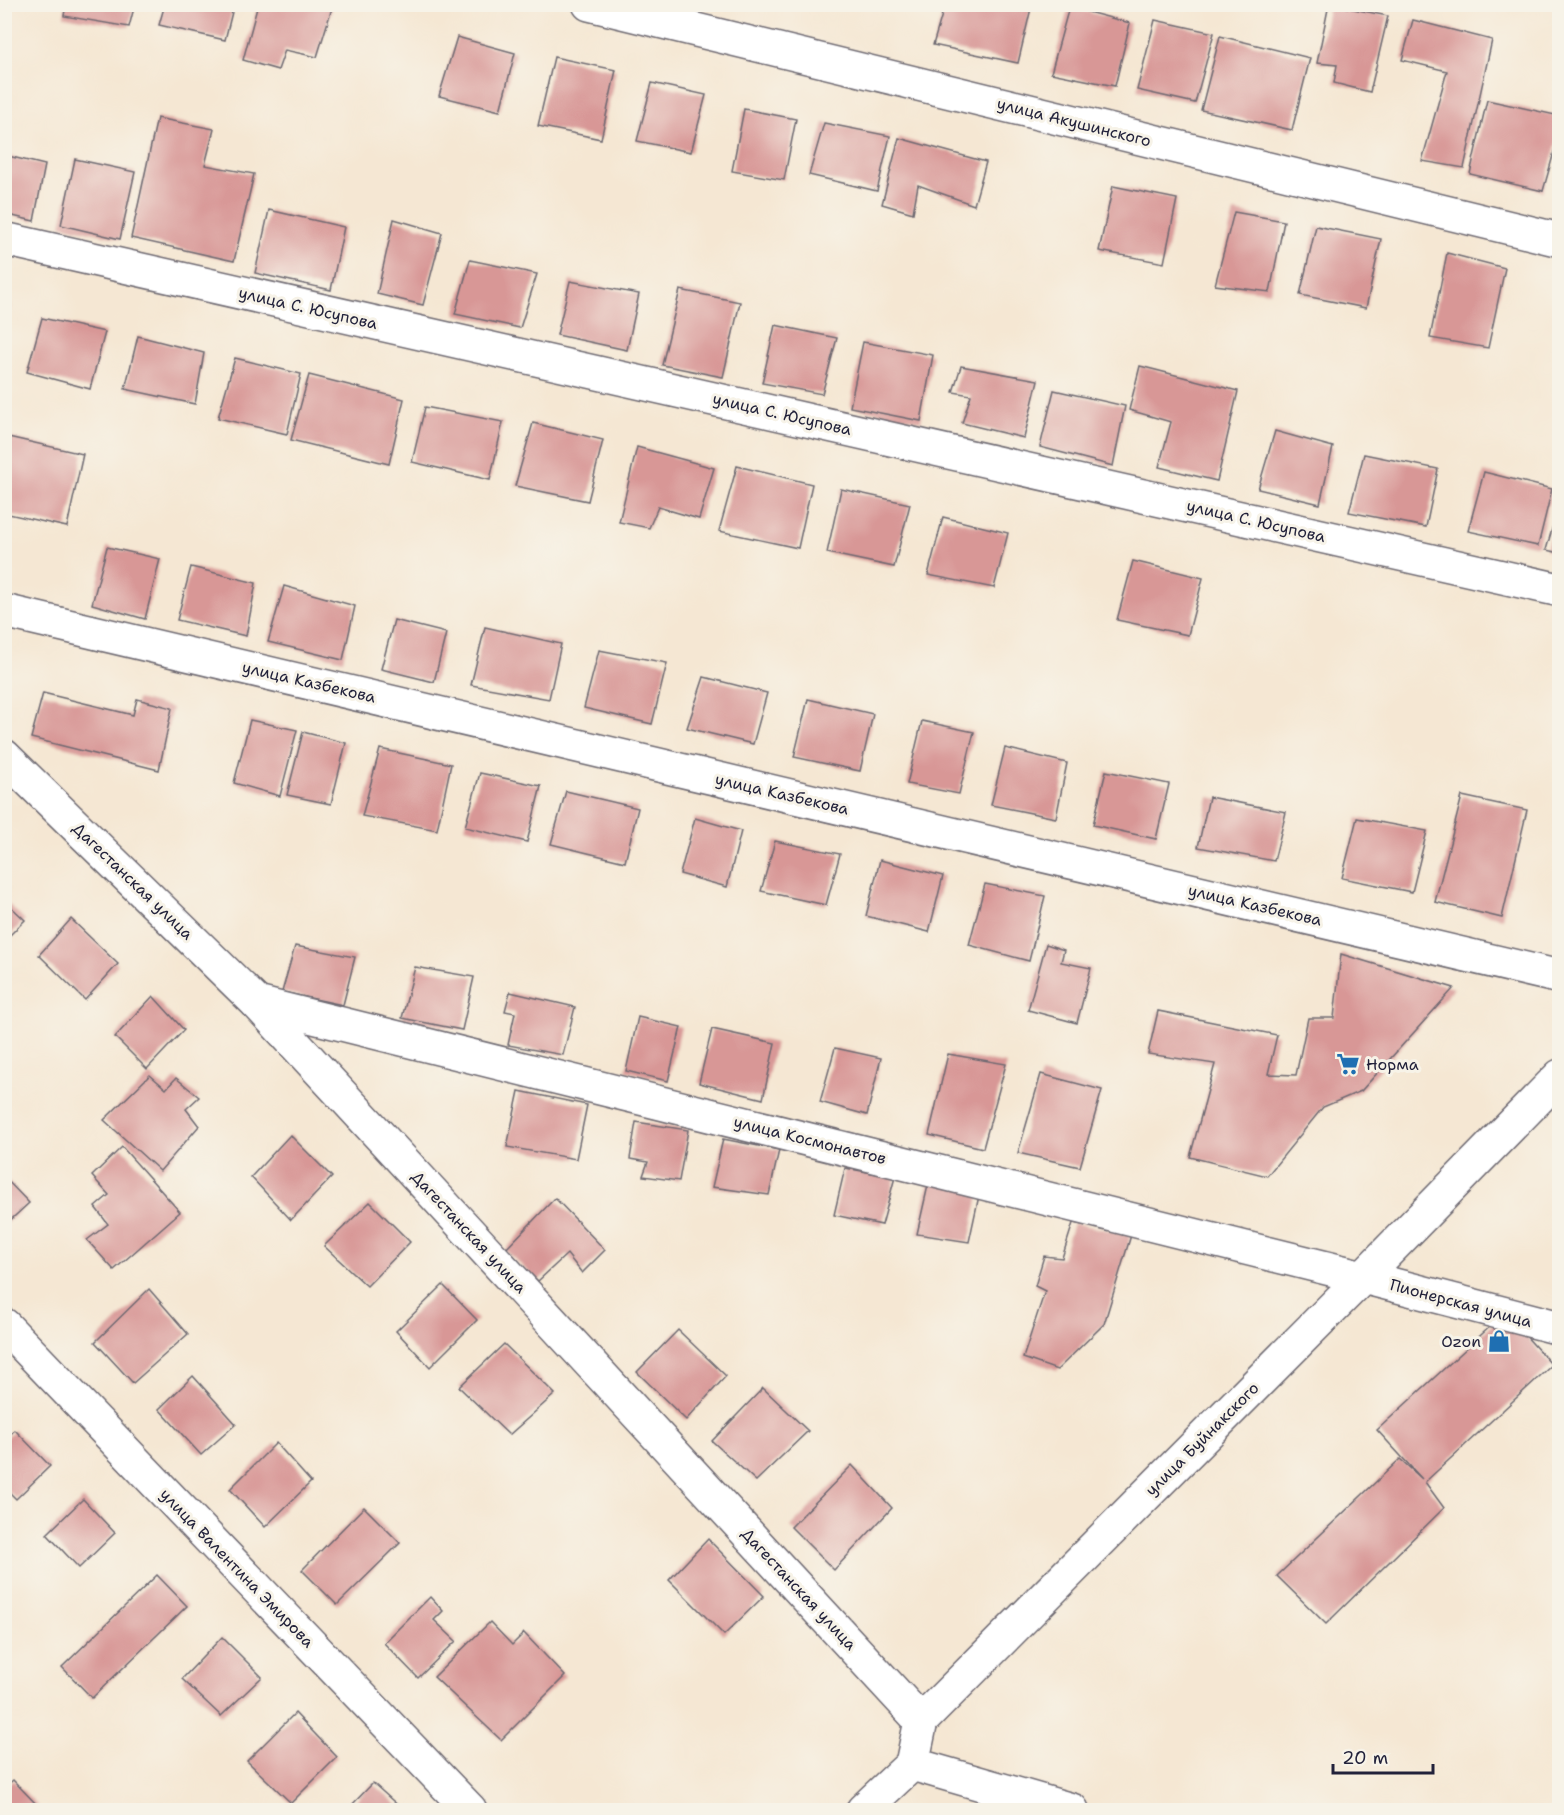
<svg xmlns="http://www.w3.org/2000/svg" width="1564" height="1815" font-family="'Shantell Sans',sans-serif">
	<style>
		.building { fill: #d89796 }
		.lines { fill: none; stroke-linecap: round; stroke-linejoin: round }
		.minor-casing { stroke: #6c6770; stroke-width: 36 }
		.minor { stroke: #fff; stroke-width: 33 }
		.labels { text-anchor: middle; dominant-baseline: central; stroke-width: 6; stroke-linejoin: round; paint-order: stroke }
		.street-label { font-size: 16px; fill: #22223b; stroke: #f7f3e8 }
		.poi-label { font-size: 16px; fill: #22223b; stroke: #f7f3e8; text-anchor: start }
	</style>
	<rect width="100%" height="100%" fill="#f7f3e8"/>
	<filter id="ink" filterUnits="userSpaceOnUse"><feTurbulence type="fractalNoise" baseFrequency=".0167" numOctaves="2"/><feDisplacementMap in="SourceGraphic" scale="12" xChannelSelector="R" yChannelSelector="G"/><feConvolveMatrix kernelMatrix="1 2 1 2 8 2 1 2 1" color-interpolation-filters="sRGB"/></filter>
	<filter id="wash" filterUnits="userSpaceOnUse"><feTurbulence type="fractalNoise" baseFrequency=".008" numOctaves="4" result="noise"/><feDisplacementMap in="SourceGraphic" scale="24" xChannelSelector="R" yChannelSelector="G"/><feGaussianBlur stdDeviation="1.35" result="paint"/><feColorMatrix in="noise" values="0 0 0 0 0 0 0 0 0 0 0 0 0 0 0 0 0 1.4 0 .05"/><feComposite in="paint" operator="in"/></filter>
	<g filter="url(#wash)">
		<rect width="100%" height="100%" fill="#f5e7d3"/>
		<g id="blocks">
			<g class="building">
				<polygon points="66,4 135,4 129,27 64,16"/>
				<polygon points="165,4 234,4 225,40 159,25"/>
				<polygon points="258,4 314,4 332,8 317,57 285,50 278,70 243,60"/>
				<polygon points="945,4 1032,4 1018,63 933,45"/>
				<polygon points="1329,4 1388,16 1370,92 1334,83 1337,65 1317,63"/>
				<polygon points="1069,7 1130,23 1115,86 1051,73"/>
				<polygon points="1155,20 1214,33 1195,103 1137,90"/>
				<polygon points="1413,20 1492,40 1464,168 1422,161 1447,71 1402,60"/>
				<polygon points="1220,36 1310,58 1292,130 1201,110"/>
				<polygon points="457,37 515,53 500,111 439,96"/>
				<polygon points="554,57 616,70 601,139 538,126"/>
				<polygon points="652,83 706,95 691,152 637,141"/>
				<polygon points="1487,100 1560,116 1560,131 1543,191 1470,174"/>
				<polygon points="744,109 796,119 784,180 732,171"/>
				<polygon points="157,118 214,129 205,165 254,174 234,261 131,238"/>
				<polygon points="824,123 890,136 877,191 809,175"/>
				<polygon points="899,138 986,162 974,205 918,185 913,213 882,204"/>
				<polygon points="4,155 45,165 34,221 4,214"/>
				<polygon points="75,159 135,172 120,239 61,225"/>
				<polygon points="1113,186 1177,199 1164,263 1099,251"/>
				<polygon points="269,210 344,227 331,290 255,273"/>
				<polygon points="1234,212 1284,221 1270,292 1215,285"/>
				<polygon points="394,219 442,233 423,305 377,294"/>
				<polygon points="1316,226 1381,239 1366,308 1300,295"/>
				<polygon points="1447,253 1505,268 1488,348 1430,338"/>
				<polygon points="470,260 537,274 520,328 455,314"/>
				<polygon points="570,281 639,294 627,350 557,335"/>
				<polygon points="680,290 740,302 723,377 662,365"/>
				<polygon points="5,304 11,305 5,330"/>
				<polygon points="42,318 105,332 90,389 27,372"/>
				<polygon points="775,325 837,338 822,394 762,383"/>
				<polygon points="138,336 204,353 195,404 125,389"/>
				<polygon points="863,342 933,355 921,421 850,407"/>
				<polygon points="235,358 301,374 287,434 218,418"/>
				<polygon points="961,366 1038,380 1024,438 962,423 971,395 953,392"/>
				<polygon points="1140,366 1238,391 1217,481 1159,467 1171,422 1129,410"/>
				<polygon points="309,375 404,399 389,464 291,440"/>
				<polygon points="1054,390 1125,406 1113,466 1040,447"/>
				<polygon points="425,407 503,422 490,480 412,462"/>
				<polygon points="533,423 603,440 588,501 515,486"/>
				<polygon points="1275,431 1333,447 1320,504 1258,489"/>
				<polygon points="4,436 83,454 67,527 4,513"/>
				<polygon points="637,447 714,468 699,519 658,507 649,528 619,522"/>
				<polygon points="1364,454 1438,469 1426,527 1349,512"/>
				<polygon points="737,466 812,484 798,548 719,531"/>
				<polygon points="1484,472 1552,489 1538,546 1468,531"/>
				<polygon points="841,489 910,504 894,567 827,553"/>
				<polygon points="1559,505 1560,506 1560,553 1546,550"/>
				<polygon points="943,517 1008,533 994,588 928,575"/>
				<polygon points="107,547 160,559 145,619 92,604"/>
				<polygon points="1133,561 1203,578 1188,635 1117,620"/>
				<polygon points="191,567 256,583 246,636 177,620"/>
				<polygon points="284,586 355,606 343,660 268,642"/>
				<polygon points="394,620 446,633 434,682 381,669"/>
				<polygon points="485,627 561,644 549,699 471,685"/>
				<polygon points="599,650 667,663 652,724 584,708"/>
				<polygon points="704,677 767,693 753,744 687,728"/>
				<polygon points="43,693 133,715 137,699 172,708 159,770 31,738"/>
				<polygon points="808,699 873,714 860,771 794,757"/>
				<polygon points="250,720 297,730 280,796 234,783"/>
				<polygon points="922,721 974,732 959,794 907,784"/>
				<polygon points="303,732 346,743 331,804 287,795"/>
				<polygon points="1005,748 1067,763 1056,818 991,805"/>
				<polygon points="380,749 451,764 437,830 362,816"/>
				<polygon points="1106,771 1169,784 1156,839 1093,825"/>
				<polygon points="480,773 541,786 527,842 465,827"/>
				<polygon points="566,791 638,808 625,862 551,844"/>
				<polygon points="1462,796 1527,810 1502,918 1435,902"/>
				<polygon points="1209,797 1286,812 1274,861 1198,847"/>
				<polygon points="695,818 741,831 727,887 680,874"/>
				<polygon points="1357,818 1427,831 1412,892 1342,878"/>
				<polygon points="775,841 840,854 826,905 761,891"/>
				<polygon points="880,860 943,876 929,932 866,916"/>
				<polygon points="985,884 1045,896 1029,961 969,945"/>
				<polygon points="4,900 25,920 4,941"/>
				<polygon points="71,919 118,964 85,1000 39,955"/>
				<polygon points="1046,944 1064,950 1061,962 1091,968 1077,1023 1028,1010"/>
				<polygon points="295,946 355,957 343,1005 282,992"/>
				<polygon points="1341,954 1454,988 1361,1091 1323,1107 1267,1176 1190,1157 1215,1064 1148,1054 1158,1011 1277,1035 1268,1074 1296,1075 1308,1018 1334,1018"/>
				<polygon points="415,967 474,977 462,1030 402,1018"/>
				<polygon points="510,992 575,1007 563,1055 508,1045 515,1013 505,1011"/>
				<polygon points="153,996 184,1030 147,1069 115,1037"/>
				<polygon points="638,1017 681,1027 668,1081 626,1071"/>
				<polygon points="712,1029 775,1043 763,1099 699,1083"/>
				<polygon points="835,1048 881,1058 867,1115 820,1102"/>
				<polygon points="948,1054 1006,1064 983,1148 929,1135"/>
				<polygon points="1041,1074 1102,1090 1080,1167 1018,1153"/>
				<polygon points="150,1075 166,1089 176,1078 199,1097 186,1109 199,1126 160,1171 104,1120"/>
				<polygon points="519,1091 587,1105 576,1159 507,1147"/>
				<polygon points="636,1122 688,1130 679,1181 643,1176 648,1162 630,1159"/>
				<polygon points="290,1135 332,1177 291,1220 251,1177"/>
				<polygon points="723,1139 779,1150 769,1195 712,1187"/>
				<polygon points="122,1147 180,1212 114,1270 87,1240 108,1224 95,1207 109,1195 92,1176"/>
				<polygon points="845,1168 895,1177 882,1225 834,1215"/>
				<polygon points="4,1177 29,1203 4,1226"/>
				<polygon points="929,1181 980,1191 969,1242 917,1234"/>
				<polygon points="555,1198 605,1250 582,1273 567,1254 538,1281 505,1250"/>
				<polygon points="370,1202 410,1242 367,1286 324,1246"/>
				<polygon points="1073,1223 1131,1235 1104,1324 1057,1370 1023,1358 1045,1291 1035,1286 1044,1256 1062,1258"/>
				<polygon points="443,1285 477,1320 430,1367 396,1331"/>
				<polygon points="149,1289 188,1334 133,1383 95,1342"/>
				<polygon points="1505,1313 1552,1365 1425,1482 1444,1508 1326,1624 1277,1576 1400,1459 1422,1479 1377,1430"/>
				<polygon points="678,1330 726,1376 686,1420 637,1372"/>
				<polygon points="504,1344 555,1394 509,1435 459,1387"/>
				<polygon points="193,1376 236,1424 201,1455 159,1409"/>
				<polygon points="763,1388 808,1431 756,1481 712,1441"/>
				<polygon points="15,1430 50,1466 16,1499 4,1487 4,1440"/>
				<polygon points="276,1443 311,1482 265,1527 230,1489"/>
				<polygon points="852,1465 892,1508 834,1570 791,1527"/>
				<polygon points="83,1499 115,1533 79,1568 47,1534"/>
				<polygon points="364,1507 400,1543 337,1605 302,1570"/>
				<polygon points="708,1539 764,1596 724,1635 669,1580"/>
				<polygon points="157,1575 187,1606 92,1698 62,1667"/>
				<polygon points="430,1597 443,1611 434,1620 456,1641 418,1678 384,1643"/>
				<polygon points="490,1622 512,1645 524,1633 565,1676 501,1740 434,1677"/>
				<polygon points="222,1637 262,1677 221,1716 182,1679"/>
				<polygon points="295,1713 337,1757 291,1803 247,1761"/>
				<polygon points="13,1780 37,1805 31,1810 4,1810 4,1788"/>
				<polygon points="373,1783 403,1810 347,1810"/>
			</g>
		</g>
	</g>
	<g filter="url(#ink)">
		<use href="#blocks" fill-opacity="0" stroke="#6c6770" stroke-width="1.5"/>
		<g class="lines">
			<g class="minor-casing">
				<g id="minor">
					<polyline points="589,4 1560,240"/>
					<polyline points="4,239 1560,590"/>
					<polyline points="4,611 1560,977"/>
					<polyline points="4,756 257,1003 921,1721"/>
					<polyline points="257,1003 1363,1277 1560,1328"/>
					<polyline points="4,1325 470,1810"/>
					<polyline points="912,1764 1072,1810"/>
					<polyline points="863,1810 912,1764 921,1721 1363,1277 1560,1076"/>
				</g>
			</g>
			<use href="#minor" class="minor"/>
		</g>
	</g>
	<defs>
		<g id="supermarket-bare" transform="scale(1.8)"><path d="M-6-5.5h2.5l.6 2H6L4.5 2H-2.5L-4.4-4H-6ZM-1.5 3.2a1.3 1.3 0 1 0 .1 0ZM3 3.2a1.3 1.3 0 1 0 .1 0Z" fill="#1f6fb2" stroke="#f7f3e8" stroke-width="2.5" paint-order="stroke"/></g>
		<g id="shop-bare" transform="scale(1.8)"><path d="M-5-2.5h2.3a2.7 3.5 0 0 1 5.4 0H5L5.5 6h-11ZM-1.5-2.5h3a1.5 2.3 0 0 0-3 0Z" fill="#1f6fb2" stroke="#f7f3e8" stroke-width="2.5" paint-order="stroke"/></g>
	</defs>
	<g fill-rule="evenodd">
		<use href="#supermarket-bare" x="1348" y="1064"/>
		<use href="#shop-bare" x="1499" y="1341"/>
	</g>
	<g class="labels">
		<g class="street-label">
			<text transform="translate(1074 122) rotate(14)">улица Акушинского</text>
			<text transform="translate(308 308) rotate(13)">улица С. Юсупова</text>
			<text transform="translate(782 414) rotate(13)">улица С. Юсупова</text>
			<text transform="translate(1256 521) rotate(13)">улица С. Юсупова</text>
			<text transform="translate(309 682) rotate(13)">улица Казбекова</text>
			<text transform="translate(782 794) rotate(13)">улица Казбекова</text>
			<text transform="translate(133 881) rotate(44)">Дагестанская улица</text>
			<text transform="translate(1255 905) rotate(13)">улица Казбекова</text>
			<text transform="translate(810 1140) rotate(14)">улица Космонавтов</text>
			<text transform="translate(469 1232) rotate(47)">Дагестанская улица</text>
			<text transform="translate(1461 1303) rotate(15)">Пионерская улица</text>
			<text transform="translate(1202 1439) rotate(-45)">улица Буйнакского</text>
			<text transform="translate(237 1568) rotate(46)">улица Валентина Эмирова</text>
			<text transform="translate(799 1589) rotate(47)">Дагестанская улица</text>
		</g>
		<g class="poi-label">
			<text x="1366" y="1064">Норма</text>
			<text x="1481" y="1341" text-anchor="end">Ozon</text>
		</g>
	</g>
	<rect width="1564" height="1815" fill="none" stroke="#f7f3e8" stroke-width="24"/>
	<path d="M1333 1764v9h100v-9" fill="none" stroke="#22223b" stroke-width="3"/>
	<text x="1342" y="1764" font-size="18" fill="#22223b" stroke="#f7f3e8" stroke-width="4.5" paint-order="stroke">20 m</text>
</svg>
